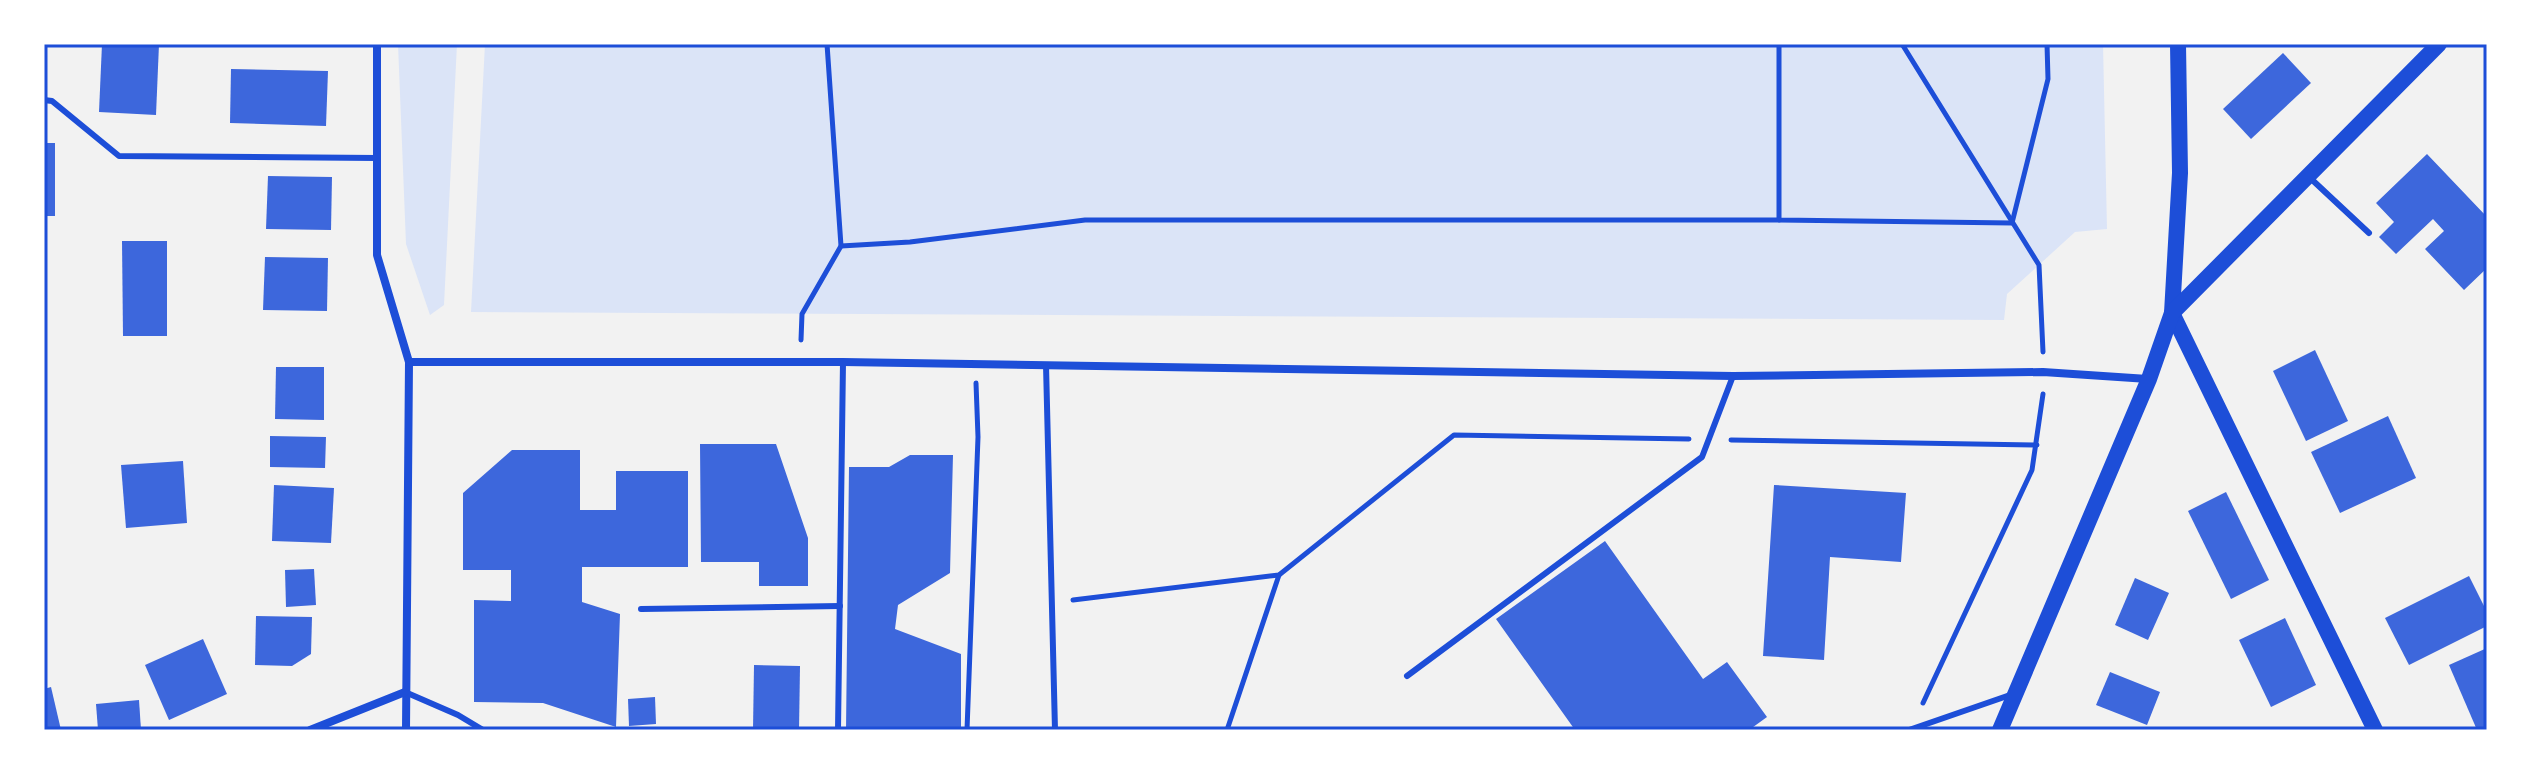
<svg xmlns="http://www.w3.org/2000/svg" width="2531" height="774" font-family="Rubik,sans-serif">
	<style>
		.green { fill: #dbe4f7 }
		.building { fill: #3d67dc }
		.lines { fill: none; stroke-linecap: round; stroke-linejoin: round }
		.path { stroke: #1d4ed8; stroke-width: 5 }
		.service { stroke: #1d4ed8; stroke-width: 6 }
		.minor { stroke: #1d4ed8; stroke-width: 8 }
		.secondary { stroke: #1d4ed8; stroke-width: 16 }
		.neatline { fill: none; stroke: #1d4ed8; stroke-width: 3 }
	</style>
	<rect width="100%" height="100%" fill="#f2f2f2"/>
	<g class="green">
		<polygon points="398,44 457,44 444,305 430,315 406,244"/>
		<polygon points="485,44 2103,44 2107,229 2075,232 2007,294 2004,320 471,312"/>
	</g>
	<g class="building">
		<polygon points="102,44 159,44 156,115 99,112"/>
		<polygon points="2283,53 2311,83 2251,139 2223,109"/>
		<polygon points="231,69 328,71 326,126 230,123"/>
		<rect x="44" y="143" width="11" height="73"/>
		<polygon points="2427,154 2487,217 2487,268 2464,290 2425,249 2444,231 2433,219 2396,254 2379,237 2394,222 2376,203"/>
		<polygon points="268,176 332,177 331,230 266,229"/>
		<polygon points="122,241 167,241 167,336 123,336"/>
		<polygon points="265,257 328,258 327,311 263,310"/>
		<polygon points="2315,350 2348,421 2306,441 2273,371"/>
		<polygon points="276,367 324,367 324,420 275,419"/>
		<polygon points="2388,416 2416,478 2340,513 2311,452"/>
		<polygon points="270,436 326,437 325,468 270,467"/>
		<polygon points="700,444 776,444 808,538 808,586 759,586 759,562 701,562"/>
		<polygon points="512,450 580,450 580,510 616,510 616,471 688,471 688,567 582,567 582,602 620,614 616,727 543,703 474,702 474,600 511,601 511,570 463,570 463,493"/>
		<polygon points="910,455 953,455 950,573 898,605 895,629 961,654 961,730 846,730 849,467 889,467"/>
		<polygon points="183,461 187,523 126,528 121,465"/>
		<polygon points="274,485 334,488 331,543 272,541"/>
		<polygon points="1774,485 1906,493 1901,562 1830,557 1824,660 1763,656"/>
		<polygon points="2226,492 2269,580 2231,599 2188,511"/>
		<polygon points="1605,541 1703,679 1727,662 1767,717 1749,730 1575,730 1496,619"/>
		<polygon points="314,569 316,605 286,607 285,570"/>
		<polygon points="2469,576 2487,612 2487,626 2409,665 2385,618"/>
		<polygon points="2135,578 2169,593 2148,640 2115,625"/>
		<polygon points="256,616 312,617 311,654 292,666 255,665"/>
		<polygon points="2285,618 2316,685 2271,707 2239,640"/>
		<polygon points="203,639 227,694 169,720 145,665"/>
		<polygon points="2487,648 2487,728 2477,730 2449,665"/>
		<polygon points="754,665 800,666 799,730 753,730"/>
		<polygon points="2110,672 2160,692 2147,725 2096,705"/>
		<polygon points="51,687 61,730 44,730 44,689"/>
		<polygon points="655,697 656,724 629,726 628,699"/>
		<polygon points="139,700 141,730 98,730 96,704"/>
	</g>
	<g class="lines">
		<g class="path">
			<polyline points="1779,44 1779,220 2012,223 2048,79 2047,44"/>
			<polyline points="1902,44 2039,265 2043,352"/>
			<polyline points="841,246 910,242 1085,220 1779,220"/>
			<polyline points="801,340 802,314 841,246 827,44"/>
			<polyline points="1731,440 2037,445"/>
			<polyline points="1073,600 1279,575 1454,435 1689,439"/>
			<polyline points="1923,703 2032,470 2043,394"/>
			<polyline points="967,730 978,437 976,383"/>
			<polyline points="1227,730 1279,575"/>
		</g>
		<g class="service">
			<polyline points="44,100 52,101 119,156 377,158"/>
			<polyline points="2308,176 2369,233"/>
			<polyline points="1046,365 1055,730"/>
			<polyline points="641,609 840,606"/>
			<polyline points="1407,676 1702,457 1733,376"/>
			<polyline points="405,692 458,715 483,730"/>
			<polyline points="838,730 843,362"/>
			<polyline points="1909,730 2013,694"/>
		</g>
		<g class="minor">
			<polyline points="377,44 377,255 409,362 406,730"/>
			<polyline points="409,362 843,362 1733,376 2043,372 2148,379"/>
			<polyline points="310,730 405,692"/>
		</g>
		<g class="secondary">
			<polyline points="2178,44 2180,173 2172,313 2375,730"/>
			<polyline points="2000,730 2149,379 2172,313 2439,44"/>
		</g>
	</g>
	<rect width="2531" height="774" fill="none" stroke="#ffffff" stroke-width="92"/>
	<rect x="46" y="46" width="2439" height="682" class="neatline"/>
</svg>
